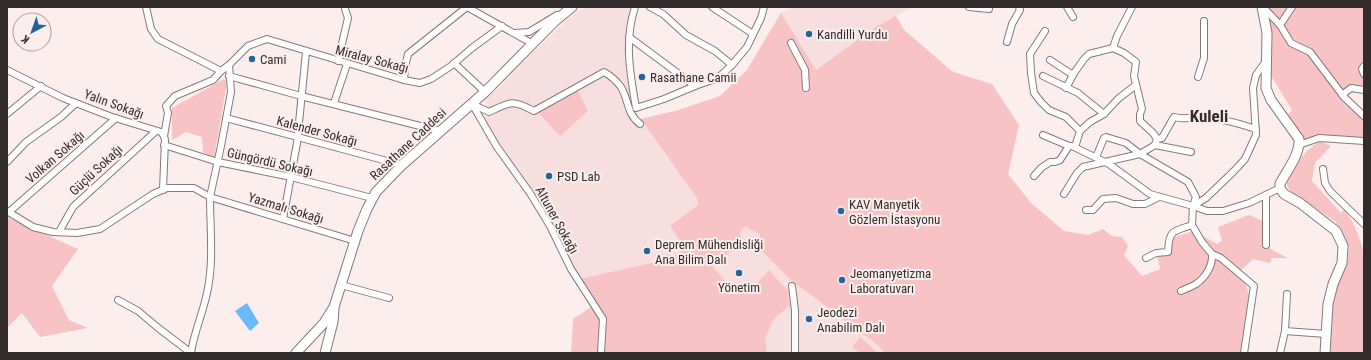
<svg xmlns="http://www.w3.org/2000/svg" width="1371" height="360" font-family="'Roboto Condensed',sans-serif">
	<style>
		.built { fill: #f7dfdf }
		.green { fill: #f7c3c4 }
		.water { fill: #6bb9fd }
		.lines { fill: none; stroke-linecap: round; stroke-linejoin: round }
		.street-casing { stroke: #867979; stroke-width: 8 }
		.secondary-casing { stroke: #867979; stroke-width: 11 }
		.street { stroke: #fff; stroke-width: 6 }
		.secondary { stroke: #fff; stroke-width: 9 }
		.poi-dot { fill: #22659a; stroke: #fdeeee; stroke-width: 1.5 }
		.labels { text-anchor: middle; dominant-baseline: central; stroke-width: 4; stroke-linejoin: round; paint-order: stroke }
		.poi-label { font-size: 13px; fill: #322c2c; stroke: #fdeeee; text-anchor: start }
		.street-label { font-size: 13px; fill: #322c2c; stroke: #fdeeee }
		.district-label { font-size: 17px; font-weight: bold; fill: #322c2c; stroke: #fdeeee }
	</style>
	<rect width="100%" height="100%" fill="#fdeeee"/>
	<polygon class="built" points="585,7 636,7 626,60 636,111 641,119 679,110 720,96 747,70 781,13 792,7 912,7 896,16 904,30 953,72 992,84 1019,125 1008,174 1031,203 1064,231 1106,238 1160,302 1218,281 1249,295 1241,353 605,353 606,314 579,279 540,205 494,135 484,117 490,114 484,100 501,86 522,63 570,17"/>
	<g class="green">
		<polygon points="1268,7 1364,7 1364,60 1359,70 1364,80 1364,87 1342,91 1312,51 1294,40"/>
		<polygon points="781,13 816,70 874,28 896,16 904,30 953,72 992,84 1019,125 1008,174 1031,203 1064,231 1088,235 1103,229 1112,236 1122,237 1128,246 1124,255 1142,276 1160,269 1157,255 1167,254 1169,239 1194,231 1217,244 1222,241 1218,227 1249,215 1268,223 1267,247 1288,258 1272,258 1270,263 1253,259 1237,274 1246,284 1249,295 1241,353 885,353 876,343 848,324 818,300 793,282 761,250 760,234 745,226 740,232 741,242 713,267 733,290 739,284 748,293 769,270 788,291 790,305 773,320 765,339 767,353 571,353 573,319 596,304 579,279 652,263 667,254 675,256 685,248 670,226 698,205 697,198 641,119 679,110 720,96 747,70"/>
		<polygon points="1267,15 1278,26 1290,44 1309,55 1359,114 1364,123 1364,139 1318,135 1301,143 1286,117 1292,110 1268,71"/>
		<polygon points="224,79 227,82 214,158 203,152 202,137 186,132 172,140 172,108"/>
		<polygon points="578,91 588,111 560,136 537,111"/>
		<polygon points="1320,141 1331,146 1315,163 1312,181 1341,213 1345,208 1356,229 1364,252 1364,353 1328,353 1328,329 1336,287 1348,260 1349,246 1336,222 1290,191 1285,180 1295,165 1307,151"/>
		<polygon points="7,217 78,249 52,286 69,320 88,328 40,337 22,313 7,328"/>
		<polygon points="860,337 878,353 860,353 852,347"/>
	</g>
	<polygon class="water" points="247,303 259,323 250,331 235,311"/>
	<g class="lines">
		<g class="street-casing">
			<g id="street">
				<polyline points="146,7 151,29 158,39 221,71"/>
				<polyline points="467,7 533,44"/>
				<path d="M635,7C624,41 630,73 636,108L664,99L695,86L718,78L732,65L747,47L761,18L764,7"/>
				<polyline points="650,7 663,14 686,35 715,51 732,65"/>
				<polyline points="712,7 753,34"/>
				<polyline points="969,7 989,9"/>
				<polyline points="1067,7 1073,17"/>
				<polyline points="1263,7 1280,25 1291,43 1310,52 1344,97 1364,116"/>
				<polyline points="1280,25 1292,7"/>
				<polyline points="1045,31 1030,54 1031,73 1034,93 1041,102 1049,110 1066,117 1080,131"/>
				<polyline points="515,33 529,32 557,15"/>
				<polyline points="629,37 695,86"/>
				<polyline points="1007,42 1012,24 1020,10 1019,7"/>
				<polyline points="791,43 805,70 806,88"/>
				<polyline points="1113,48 1117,36 1132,7"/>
				<polyline points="1050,60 1073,75"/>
				<polyline points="338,61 348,18 345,9"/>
				<polyline points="454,63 485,92"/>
				<polyline points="229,65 248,46 267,39 404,80 420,83 431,79 451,66 472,48 502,26"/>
				<polyline points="1364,66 1362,69 1364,74"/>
				<polyline points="7,70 63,98 112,117 161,132 164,136 165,140 163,190"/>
				<polyline points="229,76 301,96 440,131"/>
				<polyline points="1043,76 1078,93 1104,114"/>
				<polyline points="1198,77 1204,58 1204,21"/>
				<polyline points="404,80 405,67 408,54 467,7"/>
				<polyline points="1342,95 1351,88 1364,90"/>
				<polyline points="334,103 347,64"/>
				<polyline points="472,104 497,147 530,193 550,226 571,269 603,319 601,353"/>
				<path d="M472,104L489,112C510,102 512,99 534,111L604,72C611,76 616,80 621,87C629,100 626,113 640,124"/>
				<polyline points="7,114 41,86"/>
				<polyline points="226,118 402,165"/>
				<polyline points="1043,135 1069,146"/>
				<path d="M1157,139L1162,138L1174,117C1185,120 1190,117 1200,117C1219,118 1238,123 1256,129"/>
				<polyline points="164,145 218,162 291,177 372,198"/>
				<polyline points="1155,145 1191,152"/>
				<polyline points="1299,145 1319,138 1364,141"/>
				<polyline points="1075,147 1080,131 1090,122 1104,114 1119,98 1136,85"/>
				<path d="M1096,157L1104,138L1106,137L1126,143L1140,154L1188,182L1196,197L1193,206L1192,225C1172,232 1169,230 1168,252L1156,253L1146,258"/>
				<polyline points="7,162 26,142 61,117 76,103"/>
				<polyline points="1323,169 1325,183 1330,191 1364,224"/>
				<polyline points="1034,176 1041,168 1050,162 1055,162 1060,160 1069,146 1072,146 1109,164 1150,194 1193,206 1207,211 1223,211 1249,203 1280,188"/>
				<polyline points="1064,194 1077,173 1083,167 1140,154 1155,145 1157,139 1153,133 1140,121 1140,114 1142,109 1134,76 1136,62 1124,53 1113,48 1089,54 1084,59 1074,73 1066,88"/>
				<polyline points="1193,206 1206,198 1235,170 1245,159 1256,135 1253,88 1256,75 1266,61"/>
				<polyline points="1086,210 1093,210 1103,199 1116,198 1133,204 1145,204 1159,197"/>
				<polyline points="7,211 33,227 53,232 77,233 100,229 153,194 167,188 194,188 210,197 221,146 231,92 229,65 221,71 213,80 175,96 166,106 168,113 164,136"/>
				<polyline points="9,212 116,118"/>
				<polyline points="283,219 297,143 306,52"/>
				<polyline points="1192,225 1202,242 1212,254 1221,258 1254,286 1244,353"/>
				<polyline points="59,232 73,207 156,131"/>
				<polyline points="1266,245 1266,195"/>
				<polyline points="341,285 389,298"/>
				<polyline points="792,286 795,311 795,353"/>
				<path d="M1181,291C1185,289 1191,287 1196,284C1205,278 1213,266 1212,254"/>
				<polyline points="1287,294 1285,331 1326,334"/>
				<polyline points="118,300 138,311 157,327 191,353"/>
				<path d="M191,353C194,332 203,313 207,293C214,262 210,228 210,197L355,241"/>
				<polyline points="1280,353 1285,331"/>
			</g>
		</g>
		<g class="secondary-casing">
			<g id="secondary">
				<path d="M1262,7L1267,33L1266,88L1271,100L1299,139C1300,155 1287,170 1280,184V188L1284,194L1300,203L1336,231L1343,246L1342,263L1333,284L1328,304L1325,353"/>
				<polyline points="296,353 324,323 334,307 358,231 367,209 376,192 402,165 485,92 555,21 572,7"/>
				<polyline points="325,353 333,322 334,309"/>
			</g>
		</g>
		<use href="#street" class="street"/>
		<use href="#secondary" class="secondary"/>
	</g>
	<g class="poi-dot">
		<circle cx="809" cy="34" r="4"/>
		<circle cx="252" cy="59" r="4"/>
		<circle cx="642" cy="77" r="4"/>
		<circle cx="549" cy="176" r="4"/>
		<circle cx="841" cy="211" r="4"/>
		<circle cx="647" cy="251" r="4"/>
		<circle cx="739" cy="273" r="4"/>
		<circle cx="842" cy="280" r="4"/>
		<circle cx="809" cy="319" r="4"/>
	</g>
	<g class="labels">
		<g class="poi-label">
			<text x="817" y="34">Kandilli Yurdu</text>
			<text x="260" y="59">Cami</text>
			<text x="650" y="77">Rasathane Camii</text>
			<text x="557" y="176">PSD Lab</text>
			<text x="849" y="204">KAV Manyetik<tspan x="849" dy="15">Gözlem İstasyonu</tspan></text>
			<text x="655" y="244">Deprem Mühendisliği<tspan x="655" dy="15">Ana Bilim Dalı</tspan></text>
			<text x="850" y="273">Jeomanyetizma<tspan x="850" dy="15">Laboratuvarı</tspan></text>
			<text x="739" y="287" text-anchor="middle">Yönetim</text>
			<text x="817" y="312">Jeodezi<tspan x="817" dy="15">Anabilim Dalı</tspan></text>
		</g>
		<g class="street-label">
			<text transform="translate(372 59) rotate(15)">Miralay Sokağı</text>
			<text transform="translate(114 104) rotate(20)">Yalın Sokağı</text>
			<text transform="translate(317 131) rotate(15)">Kalender Sokağı</text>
			<text transform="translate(408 144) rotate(-43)">Rasathane Caddesi</text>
			<text transform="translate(55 157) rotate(-41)">Volkan Sokağı</text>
			<text transform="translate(270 162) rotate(13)">Güngördü Sokağı</text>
			<text transform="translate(96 170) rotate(-43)">Güçlü Sokağı</text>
			<text transform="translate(286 208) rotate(17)">Yazmalı Sokağı</text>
			<text transform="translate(557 220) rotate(61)">Altuner Sokağı</text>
		</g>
		<g class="district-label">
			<text x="1209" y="116">Kuleli</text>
		</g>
	</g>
	<rect width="1371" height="360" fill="none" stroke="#322c2c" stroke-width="16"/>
	<g transform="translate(32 32) rotate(221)"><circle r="19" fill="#fdeeee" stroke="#aca0a0"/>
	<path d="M0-3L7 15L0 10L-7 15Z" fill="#22659a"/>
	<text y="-6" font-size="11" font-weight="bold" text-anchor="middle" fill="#322c2c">K</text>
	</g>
</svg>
